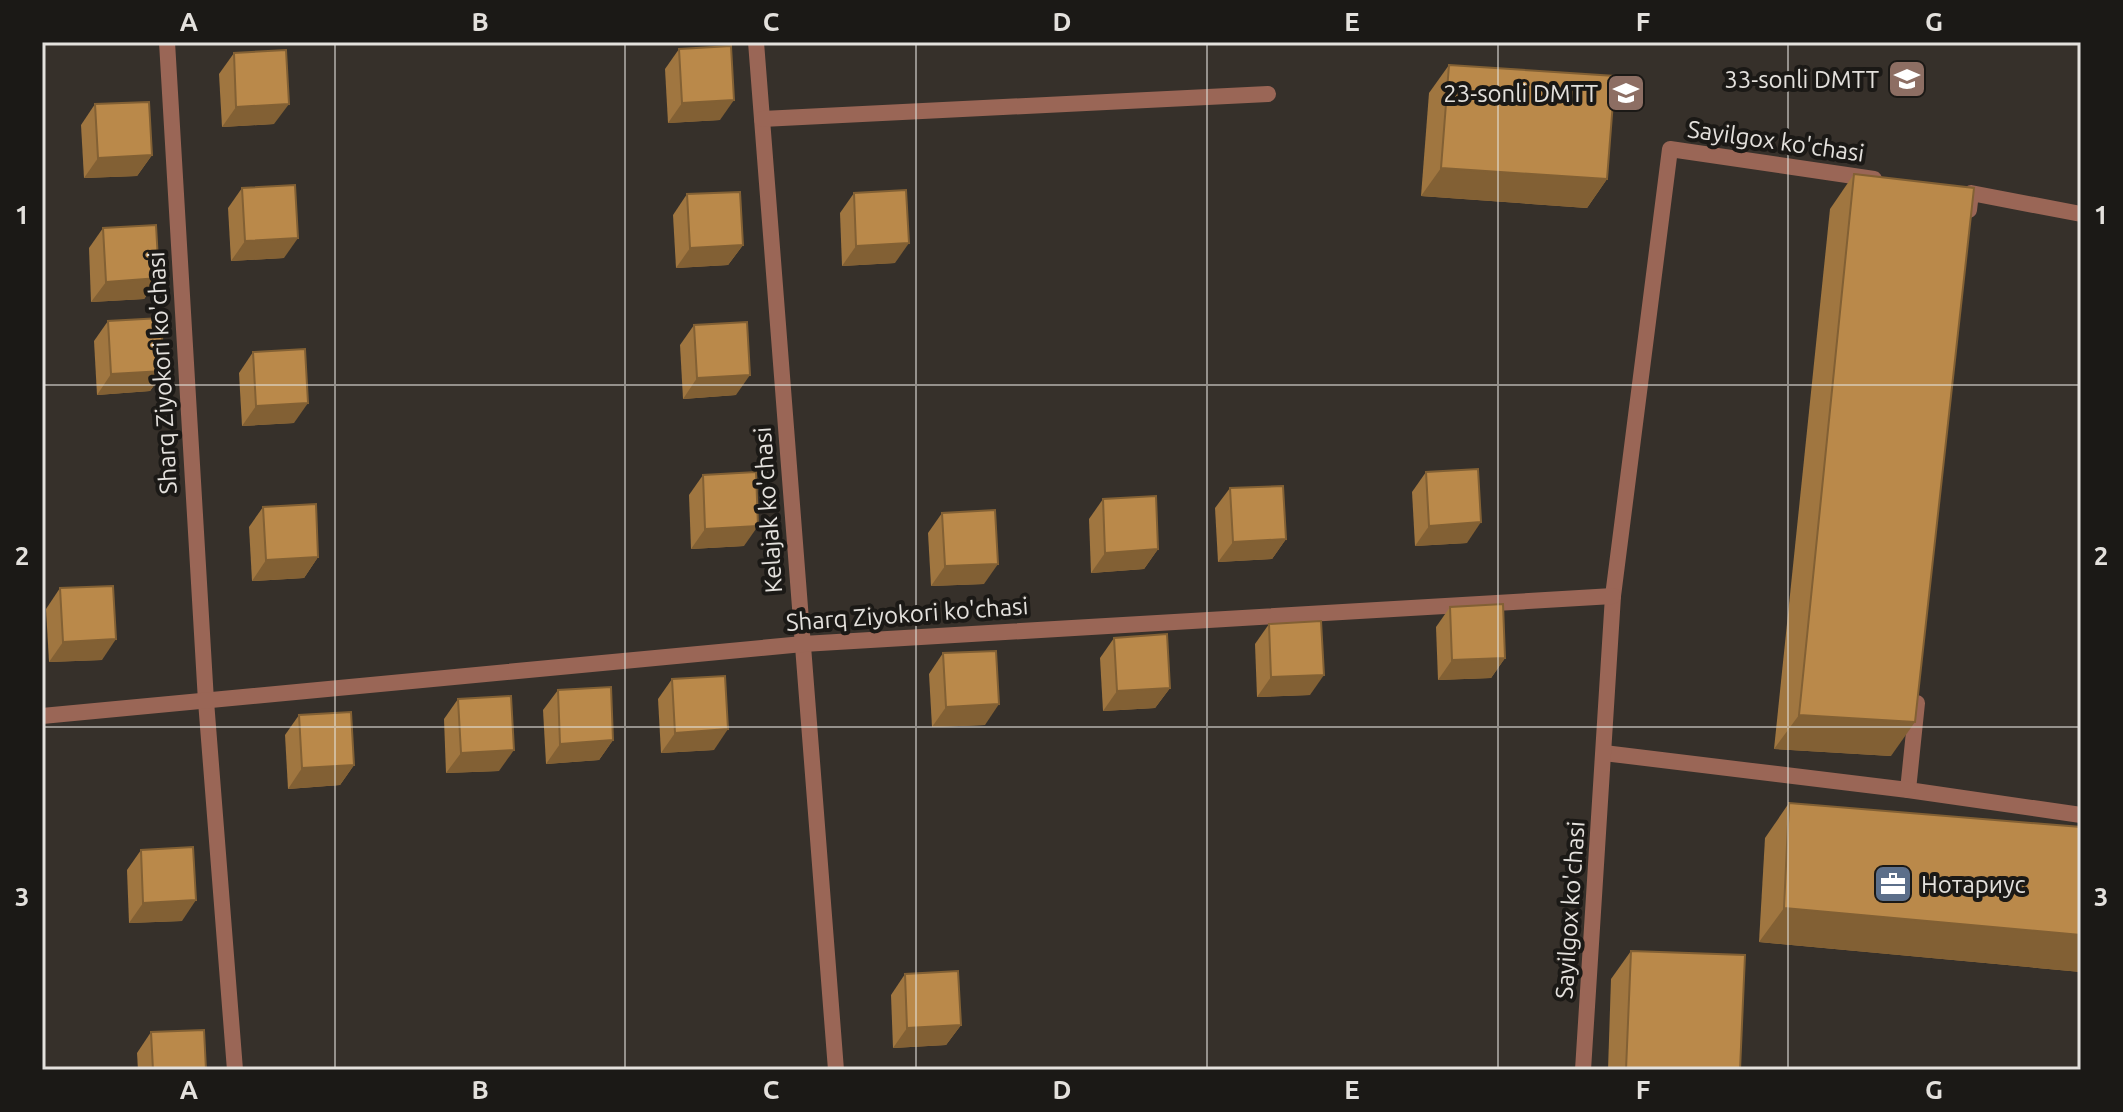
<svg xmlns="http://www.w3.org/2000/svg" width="2123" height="1112" font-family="Ubuntu,sans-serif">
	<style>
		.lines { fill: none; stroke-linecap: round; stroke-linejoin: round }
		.service { stroke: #9a6656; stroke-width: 16 }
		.minor { stroke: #9a6656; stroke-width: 16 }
		.wall { fill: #a07640 }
		.shaded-wall { fill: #826034 }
		.building { fill: #ba894a; stroke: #826034; stroke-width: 2 }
		.grid { fill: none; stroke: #e4e1dd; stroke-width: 2; stroke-opacity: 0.55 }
		.labels { text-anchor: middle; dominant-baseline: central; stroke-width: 8; stroke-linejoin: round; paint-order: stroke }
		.poi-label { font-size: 24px; fill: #e4e1dd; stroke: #1b1916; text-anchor: end }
		.street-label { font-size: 24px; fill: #e4e1dd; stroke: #1b1916 }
		.neatline { fill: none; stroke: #e4e1dd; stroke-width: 3 }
		.grid-label { font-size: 26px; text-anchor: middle; font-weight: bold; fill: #e4e1dd }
	</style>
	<rect width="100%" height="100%" fill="#36302a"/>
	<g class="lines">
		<g class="service">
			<polyline points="1969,210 1971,193 2081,214"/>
			<polyline points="1917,703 1908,790 2081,815"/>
			<polyline points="1604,753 1908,790"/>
			<polyline points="1583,1070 1613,596 1670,149 1874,179"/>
		</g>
		<g class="minor">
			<polyline points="167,42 206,701 235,1070"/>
			<polyline points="756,42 836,1070"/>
			<polyline points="762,119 1268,94"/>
			<polyline points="42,716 803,644 1613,596"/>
		</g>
	</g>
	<g class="wall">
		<polygon points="679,49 720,120 668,123 665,69"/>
		<polygon points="234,53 274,124 222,127 219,74"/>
		<polygon points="1449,65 1607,179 1587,208 1421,196 1429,93"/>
		<polygon points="95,104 152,155 137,176 84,178 81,125"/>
		<polygon points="1854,174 1891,756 1774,749 1830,209"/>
		<polygon points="242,188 284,258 231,261 228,208"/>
		<polygon points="854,193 895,263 842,266 840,213"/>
		<polygon points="687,194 743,245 728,265 676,268 673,215"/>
		<polygon points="103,228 159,278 144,299 91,302 89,248"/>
		<polygon points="108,321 164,371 150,391 97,395 94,341"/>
		<polygon points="694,325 736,395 683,399 680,345"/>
		<polygon points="253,352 294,423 242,426 239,373"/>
		<polygon points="1426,472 1467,543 1415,546 1412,492"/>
		<polygon points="703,475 744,546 691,549 689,495"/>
		<polygon points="1230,488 1286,539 1272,559 1218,562 1215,508"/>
		<polygon points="1103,499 1158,549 1144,569 1091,573 1089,519"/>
		<polygon points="263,507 318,557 304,578 252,581 249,527"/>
		<polygon points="942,513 984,584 931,586 928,533"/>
		<polygon points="60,588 102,660 49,662 46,609"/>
		<polygon points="1450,607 1505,658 1491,678 1438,680 1436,627"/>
		<polygon points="1269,624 1310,695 1257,697 1255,644"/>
		<polygon points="1114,638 1170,688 1155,708 1103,711 1100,658"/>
		<polygon points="943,653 985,725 932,727 929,674"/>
		<polygon points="672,679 714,750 661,753 658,699"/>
		<polygon points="558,690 613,740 599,760 546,764 543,710"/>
		<polygon points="458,699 499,771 446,773 444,719"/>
		<polygon points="299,715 354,765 340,785 288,789 285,735"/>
		<polygon points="1789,803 2081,827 2081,972 1759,942 1765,838"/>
		<polygon points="141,850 182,921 129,923 127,870"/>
		<polygon points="1631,951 1740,1070 1608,1070 1611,979"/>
		<polygon points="905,974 961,1025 946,1045 893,1048 891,995"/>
		<polygon points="151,1032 206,1070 138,1070 137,1053"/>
	</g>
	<g class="shaded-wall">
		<polygon points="734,100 720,120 668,123 682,103"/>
		<polygon points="289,104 274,124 222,127 236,107"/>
		<polygon points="152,155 137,176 84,178 98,158"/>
		<polygon points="1441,168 1607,179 1587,208 1421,196"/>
		<polygon points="298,238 284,258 231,261 245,241"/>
		<polygon points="909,243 895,263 842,266 856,246"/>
		<polygon points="743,245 728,265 676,268 690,248"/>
		<polygon points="159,278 144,299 91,302 106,282"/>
		<polygon points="164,371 150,391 97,395 111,374"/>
		<polygon points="750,375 736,395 683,399 697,378"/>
		<polygon points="308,403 294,423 242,426 256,406"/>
		<polygon points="1481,522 1467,543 1415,546 1429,526"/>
		<polygon points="758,526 744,546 691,549 705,529"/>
		<polygon points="1286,539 1272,559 1218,562 1233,542"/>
		<polygon points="1158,549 1144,569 1091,573 1105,553"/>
		<polygon points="318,557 304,578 252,581 266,560"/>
		<polygon points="998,564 984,584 931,586 945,566"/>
		<polygon points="116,639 102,660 49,662 63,642"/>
		<polygon points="1505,658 1491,678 1438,680 1452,660"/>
		<polygon points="1324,675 1310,695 1257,697 1271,677"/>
		<polygon points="1170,688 1155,708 1103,711 1117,691"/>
		<polygon points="999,704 985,725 932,727 946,707"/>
		<polygon points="1799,715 1915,722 1891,756 1774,749"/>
		<polygon points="728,729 714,750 661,753 675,733"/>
		<polygon points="613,740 599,760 546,764 560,744"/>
		<polygon points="514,750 499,771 446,773 461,753"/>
		<polygon points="354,765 340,785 288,789 302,768"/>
		<polygon points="196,900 182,921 129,923 143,903"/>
		<polygon points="1784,908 2081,935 2081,972 1759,942"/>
		<polygon points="961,1025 946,1045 893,1048 907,1028"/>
	</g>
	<g class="building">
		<polygon points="731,46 734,100 682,103 679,49"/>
		<polygon points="286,50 289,104 236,107 234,53"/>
		<polygon points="1449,65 1615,76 1607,179 1441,168"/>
		<polygon points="149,102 152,155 98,158 95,104"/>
		<polygon points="1854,174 1974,188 1915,722 1799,715"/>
		<polygon points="295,185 298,238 245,241 242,188"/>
		<polygon points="906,190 909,243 856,246 854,193"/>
		<polygon points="740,192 743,245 690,248 687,194"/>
		<polygon points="156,225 159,278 106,282 103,228"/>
		<polygon points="161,318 164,371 111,374 108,321"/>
		<polygon points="747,322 750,375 697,378 694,325"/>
		<polygon points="305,349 308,403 256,406 253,352"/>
		<polygon points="1478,469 1481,522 1429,526 1426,472"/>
		<polygon points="756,472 758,526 705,529 703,475"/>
		<polygon points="1283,486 1286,539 1233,542 1230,488"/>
		<polygon points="1156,496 1158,549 1105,553 1103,499"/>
		<polygon points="316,504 318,557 266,560 263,507"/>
		<polygon points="995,510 998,564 945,566 942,513"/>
		<polygon points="113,586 116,639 63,642 60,588"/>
		<polygon points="1503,604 1505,658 1452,660 1450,607"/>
		<polygon points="1321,621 1324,675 1271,677 1269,624"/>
		<polygon points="1167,634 1170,688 1117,691 1114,638"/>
		<polygon points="996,651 999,704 946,707 943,653"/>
		<polygon points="725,676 728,729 675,733 672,679"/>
		<polygon points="611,687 613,740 560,744 558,690"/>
		<polygon points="511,696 514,750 461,753 458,699"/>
		<polygon points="351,712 354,765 302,768 299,715"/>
		<polygon points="1789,803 2081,827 2081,935 1784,908"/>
		<polygon points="193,847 196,900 143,903 141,850"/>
		<polygon points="1631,951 1745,955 1740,1070 1626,1070"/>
		<polygon points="958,971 961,1025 907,1028 905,974"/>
		<polygon points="204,1030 206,1070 153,1070 151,1032"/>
	</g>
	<path class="grid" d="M335,42V1070M625,42V1070M916,42V1070M1207,42V1070M1498,42V1070M1788,42V1070M42,385H2081M42,727H2081"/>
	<defs>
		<g id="school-square" transform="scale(2)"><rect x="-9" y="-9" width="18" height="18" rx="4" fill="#8d6e63" stroke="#1b1916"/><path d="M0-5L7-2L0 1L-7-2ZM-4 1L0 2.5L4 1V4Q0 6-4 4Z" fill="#fff"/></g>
		<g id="office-square" transform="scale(2)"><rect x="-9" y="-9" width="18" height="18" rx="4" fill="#5c6f8a" stroke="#1b1916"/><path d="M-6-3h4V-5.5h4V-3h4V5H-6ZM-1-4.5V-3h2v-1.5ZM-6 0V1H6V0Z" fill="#fff"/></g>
	</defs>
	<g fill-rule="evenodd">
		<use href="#school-square" x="1907" y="79"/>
		<use href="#school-square" x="1626" y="93"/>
		<use href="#office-square" x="1893" y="884"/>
	</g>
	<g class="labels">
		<g class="poi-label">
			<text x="1879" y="79">33-sonli DMTT</text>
			<text x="1598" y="93">23-sonli DMTT</text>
			<text x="1921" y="884" text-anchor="start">Нотариус</text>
		</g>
		<g class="street-label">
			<text transform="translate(1776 141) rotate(8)">Sayilgox ko'chasi</text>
			<text transform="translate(162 373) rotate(-93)">Sharq Ziyokori ko'chasi</text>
			<text transform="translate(768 510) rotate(-94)">Kelajak ko'chasi</text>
			<text transform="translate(907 614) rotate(-4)">Sharq Ziyokori ko'chasi</text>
			<text transform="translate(1570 910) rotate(-86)">Sayilgox ko'chasi</text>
		</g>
	</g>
	<rect width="2123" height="1112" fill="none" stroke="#1b1916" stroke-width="88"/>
	<rect x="44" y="44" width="2035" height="1024" class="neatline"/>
	<g class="grid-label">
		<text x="189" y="31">A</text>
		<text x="480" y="31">B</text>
		<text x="771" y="31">C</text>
		<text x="1062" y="31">D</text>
		<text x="1352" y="31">E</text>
		<text x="1643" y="31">F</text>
		<text x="1934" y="31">G</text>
		<text x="22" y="224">1</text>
		<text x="2101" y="224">1</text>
		<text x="22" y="565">2</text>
		<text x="2101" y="565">2</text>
		<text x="22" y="906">3</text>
		<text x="2101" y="906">3</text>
		<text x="189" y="1099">A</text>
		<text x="480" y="1099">B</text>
		<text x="771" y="1099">C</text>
		<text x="1062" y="1099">D</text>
		<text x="1352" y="1099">E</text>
		<text x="1643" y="1099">F</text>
		<text x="1934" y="1099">G</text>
	</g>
</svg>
